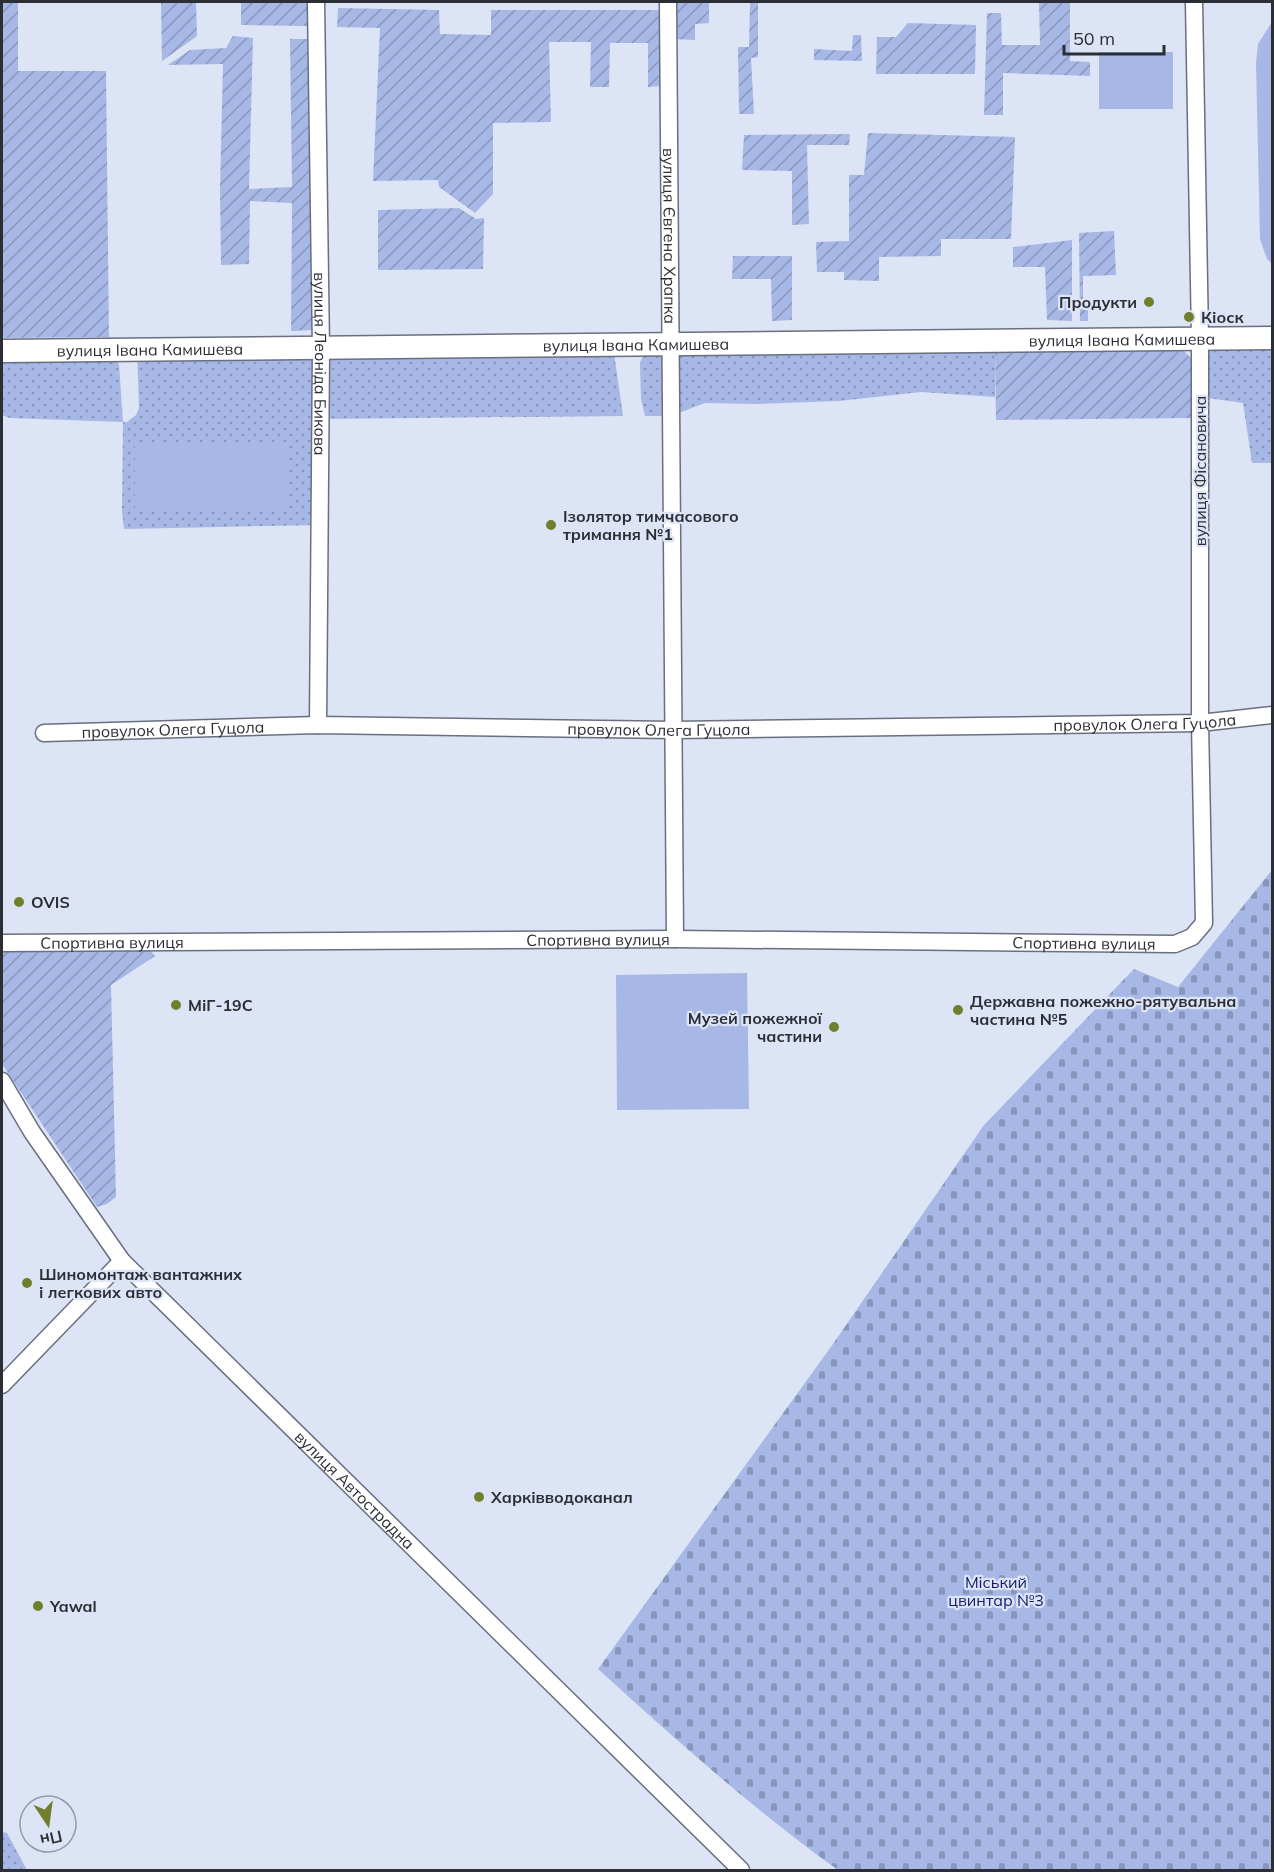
<svg xmlns="http://www.w3.org/2000/svg" width="1274" height="1872" font-family="Mulish,sans-serif">
	<style>
		.grass { fill: url(#grass-dots) }
		.cemetery { fill: url(#cemetery-stones) }
		.park { fill: #a7b8e6 }
		.garden { fill: url(#garden-furrows) }
		.lines { fill: none; stroke-linecap: round; stroke-linejoin: round }
		.street-casing { stroke: #696f7e; stroke-width: 19 }
		.secondary-casing { stroke: #696f7e; stroke-width: 25 }
		.street { stroke: #fff; stroke-width: 16 }
		.secondary { stroke: #fff; stroke-width: 22 }
		.poi-dot { fill: #707f2c; stroke: #dde4f6; stroke-width: 2 }
		.labels { text-anchor: middle; dominant-baseline: central; stroke-width: 4.5; stroke-linejoin: round; paint-order: stroke }
		.street-label { font-size: 16px; fill: #2c2e35; stroke: #dde4f6 }
		.poi-label { font-size: 16px; font-weight: bold; fill: #2c2e35; stroke: #dde4f6; text-anchor: start }
		.park-label { font-size: 16px; fill: #101b6b; stroke: #dde4f6 }
	</style>
	<defs>
		<pattern id="grass-dots" width="8" height="8" patternUnits="userSpaceOnUse" patternTransform="scale(1.5)"><rect width="8" height="8" fill="#a7b8e6"/><path d="M2 2h.1M6 6h.1" fill="none" stroke="#8896bb" stroke-width="1.8" stroke-linecap="round"/></pattern>
		<pattern id="cemetery-stones" width="16" height="16" patternUnits="userSpaceOnUse" patternTransform="scale(1.5)"><rect width="16" height="16" fill="#a7b8e6"/><path d="M2 7V4a2 2 0 0 1 4 0v3zM10 15v-3a2 2 0 0 1 4 0v3z" fill="#8896bb"/></pattern>
		<pattern id="garden-furrows" width="10" height="10" patternUnits="userSpaceOnUse" patternTransform="scale(1.5)"><rect width="10" height="10" fill="#a7b8e6"/><path d="M-1 1l2-2M0 10L10 0M9 11l2-2" fill="none" stroke="#8896bb"/></pattern>
	</defs>
	<rect width="100%" height="100%" fill="#dde4f6"/>
	<g class="grass">
		<polygon points="1210,338 1272,338 1272,463 1252,463 1243,403 1208,398 1207,358"/>
		<polygon points="995,340 995,397 921,392 839,401 757,404 705,403 671,416 645,416 641,399 640,363 647,344"/>
		<polygon points="614,345 615,360 623,416 321,419 319,525 124,529 122,512 123,422 10,418 2,415 2,351 114,358 119,364 123,422 127,422 136,415 139,408 137,350"/>
		<polygon points="2,1832 7,1833 27,1870 2,1870"/>
	</g>
	<path class="cemetery" d="M1272,870V1870H838C753,1809 676,1740 598,1669L833,1344L984,1125L1134,969L1178,987Z"/>
	<g class="park">
		<polygon points="1272,22 1272,264 1267,259 1260,239 1256,62 1258,44"/>
		<rect x="1099" y="52" width="74" height="57"/>
		<polygon points="288,442 289,510 135,512 135,444"/>
		<polygon points="747,973 749,1109 617,1110 616,975"/>
	</g>
	<g class="garden">
		<polygon points="2,2 18,2 18,71 106,71 109,337 2,338"/>
		<polygon points="161,2 196,2 197,36 162,61"/>
		<polygon points="241,2 307,2 308,26 241,25"/>
		<polygon points="673,2 709,2 709,23 695,24 695,40 673,39"/>
		<polygon points="750,2 758,2 758,57 751,58 754,114 739,114 738,47 749,47"/>
		<polygon points="1039,2 1070,2 1070,61 1090,62 1090,76 1003,73 1003,115 984,115 987,13 1001,13 1002,45 1040,45"/>
		<polygon points="338,8 439,10 440,34 491,35 491,10 663,10 663,86 648,87 648,43 610,43 609,87 590,87 591,42 549,42 551,122 493,123 493,194 475,213 439,187 438,180 373,181 380,28 337,27"/>
		<polygon points="908,23 976,25 975,74 876,74 877,37 896,37"/>
		<polygon points="853,35 861,35 862,61 814,60 814,49 852,51"/>
		<polygon points="233,36 253,38 249,189 292,187 290,39 309,39 314,330 291,331 292,203 250,201 249,264 221,265 220,190 223,64 168,65 190,50 226,48"/>
		<polygon points="868,133 1015,137 1011,239 941,239 941,256 879,257 879,281 844,280 844,272 817,272 816,242 849,241 849,175 864,175"/>
		<polygon points="850,134 849,145 807,145 809,224 792,225 792,171 742,170 744,135"/>
		<polygon points="459,208 476,219 484,218 483,269 378,270 378,210"/>
		<polygon points="1114,231 1116,275 1083,276 1083,309 1088,309 1088,321 1080,321 1079,233"/>
		<polygon points="1072,240 1072,321 1047,320 1045,267 1013,267 1013,247"/>
		<polygon points="733,256 792,256 792,320 772,321 771,279 732,279"/>
		<polygon points="1181,348 1191,358 1191,418 996,420 995,349"/>
		<polygon points="149,949 155,956 111,985 116,1197 107,1204 97,1207 2,1064 2,950"/>
	</g>
	<g class="lines">
		<g class="street-casing">
			<g id="street">
				<path id="s1" d="M316,2L321,349L318,725"/>
				<path id="s2" d="M668,2L675,939"/>
				<path id="s3" d="M44,733L318,725L674,730L1200,723L1272,715"/>
				<path id="s4" d="M2,943L675,939L1175,944L1192,937L1204,923L1200,723V338L1194,2"/>
				<path id="s5" d="M2,1081L32,1132L122,1261L741,1870"/>
				<polyline points="2,1385 122,1261"/>
			</g>
		</g>
		<g class="secondary-casing">
			<g id="secondary">
				<path id="s6" d="M2,351L1272,338"/>
			</g>
		</g>
		<use href="#street" class="street"/>
		<use href="#secondary" class="secondary"/>
	</g>
	<g class="poi-dot">
		<circle cx="1149" cy="302" r="6"/>
		<circle cx="1189" cy="317" r="6"/>
		<circle cx="551" cy="525" r="6"/>
		<circle cx="19" cy="902" r="6"/>
		<circle cx="176" cy="1005" r="6"/>
		<circle cx="958" cy="1010" r="6"/>
		<circle cx="834" cy="1027" r="6"/>
		<circle cx="27" cy="1283" r="6"/>
		<circle cx="479" cy="1497" r="6"/>
		<circle cx="38" cy="1606" r="6"/>
	</g>
	<g class="labels">
		<g class="street-label">
			<text stroke="none"><textPath href="#s2" startOffset="234">вулиця Євгена Храпка</textPath></text>
			<text stroke="none"><textPath href="#s6" startOffset="1120">вулиця Івана Камишева</textPath></text>
			<text stroke="none"><textPath href="#s6" startOffset="634">вулиця Івана Камишева</textPath></text>
			<text stroke="none"><textPath href="#s6" startOffset="148">вулиця Івана Камишева</textPath></text>
			<text stroke="none"><textPath href="#s1" startOffset="362">вулиця Леоніда Бикова</textPath></text>
			<text transform="translate(1200 471) rotate(-90)">вулиця Фісановича</text>
			<text stroke="none"><textPath href="#s3" startOffset="1101">провулок Олега Гуцола</textPath></text>
			<text stroke="none"><textPath href="#s3" startOffset="129">провулок Олега Гуцола</textPath></text>
			<text stroke="none"><textPath href="#s3" startOffset="615">провулок Олега Гуцола</textPath></text>
			<text stroke="none"><textPath href="#s4" startOffset="596">Спортивна вулиця</textPath></text>
			<text stroke="none"><textPath href="#s4" startOffset="110">Спортивна вулиця</textPath></text>
			<text stroke="none"><textPath href="#s4" startOffset="1082">Спортивна вулиця</textPath></text>
			<text stroke="none"><textPath href="#s5" startOffset="543">вулиця Автострадна</textPath></text>
		</g>
		<g class="poi-label">
			<text x="1137" y="302" text-anchor="end">Продукти</text>
			<text x="1201" y="317">Кіоск</text>
			<text x="563" y="516">Ізолятор тимчасового<tspan x="563" dy="18">тримання №1</tspan></text>
			<text x="31" y="902">OVIS</text>
			<text x="970" y="1001">Державна пожежно-рятувальна<tspan x="970" dy="18">частина №5</tspan></text>
			<text x="188" y="1005">МіГ-19С</text>
			<text x="822" y="1018" text-anchor="end">Музей пожежної<tspan x="822" dy="18">частини</tspan></text>
			<text x="39" y="1274">Шиномонтаж вантажних<tspan x="39" dy="18">і легкових авто</tspan></text>
			<text x="491" y="1497">Харківводоканал</text>
			<text x="50" y="1606">Yawal</text>
		</g>
		<g class="park-label">
			<text x="996" y="1582">Міський<tspan x="996" dy="18">цвинтар №3</tspan></text>
		</g>
	</g>
	<rect width="1274" height="1872" fill="none" stroke="#2c2e35" stroke-width="6"/>
	<g transform="translate(48 1824) rotate(167)"><circle r="28" fill="#dde4f6" stroke="#969ba9" stroke-width="1.5"/>
	<path d="M0-4.5L10 22L0 15L-10 22Z" fill="#707f2c"/>
	<text y="-9" font-size="16" font-weight="bold" text-anchor="middle" fill="#2c2e35">Пн</text>
	</g>
	<path d="M1064 45v9h100v-9" fill="none" stroke="#2c2e35" stroke-width="3"/>
	<text x="1073" y="45" font-size="18" fill="#2c2e35" stroke="#dde4f6" stroke-width="4.5" paint-order="stroke">50 m</text>
</svg>
